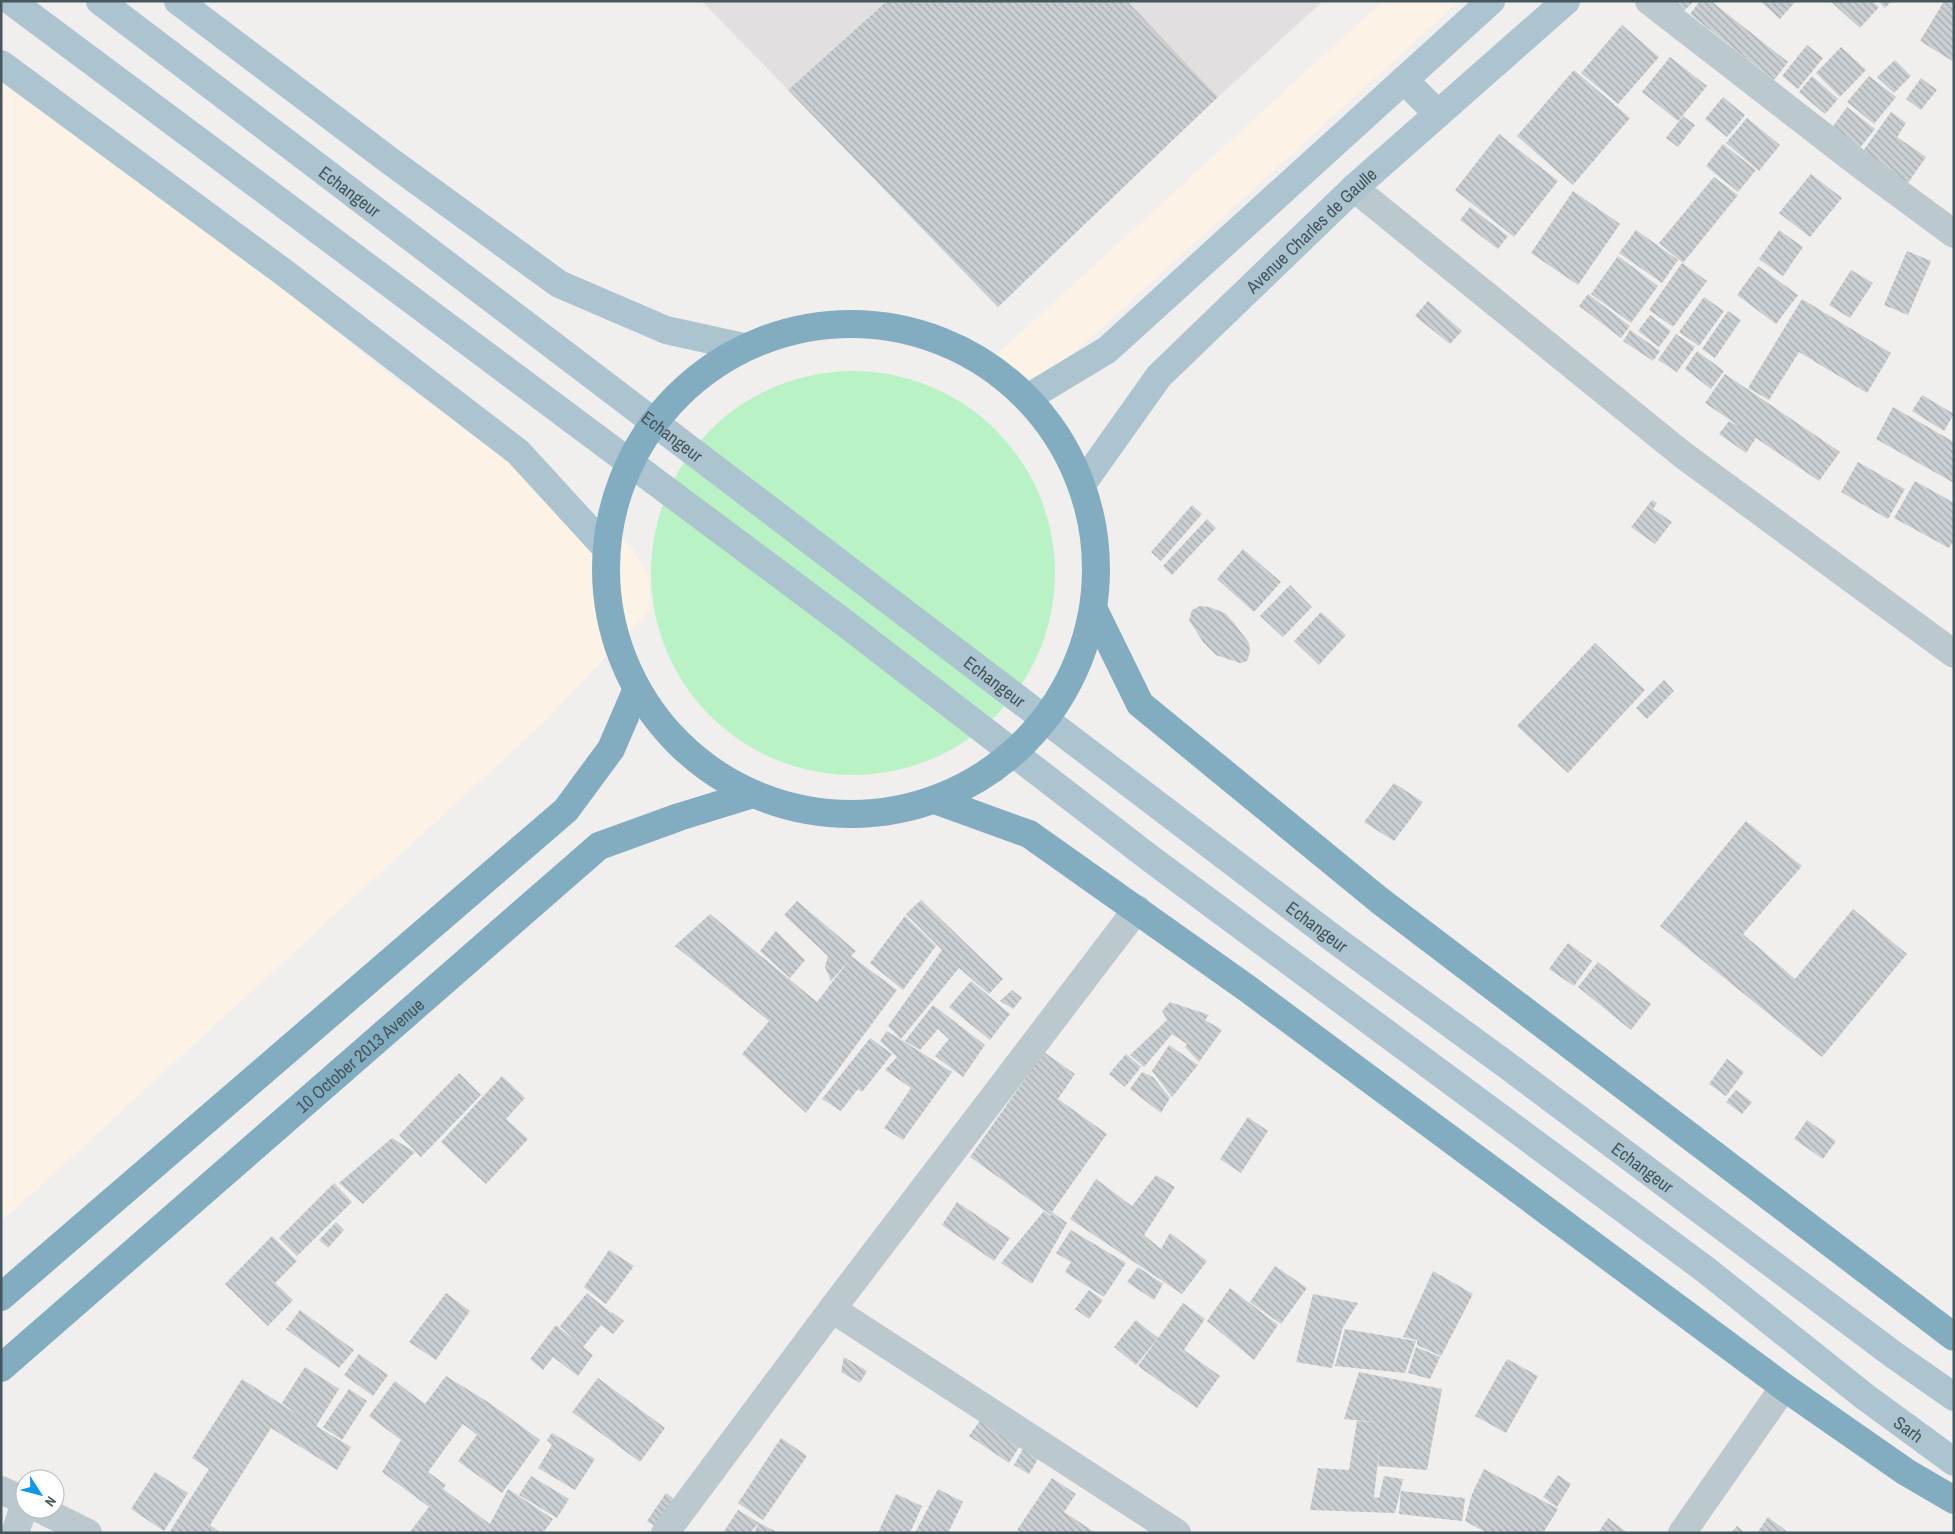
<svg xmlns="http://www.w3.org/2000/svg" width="1955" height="1534" font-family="'Archivo Narrow',sans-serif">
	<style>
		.commercial { fill: #fdf2e6 }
		.education { fill: #e2dfe0 }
		.green { fill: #b9f2c4 }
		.building { fill: url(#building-back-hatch) }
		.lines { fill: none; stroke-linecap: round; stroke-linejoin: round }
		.minor { stroke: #bbc9ce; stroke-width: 28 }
		.major { stroke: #acc4cf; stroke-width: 28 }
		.highway { stroke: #82acc0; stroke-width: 28 }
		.labels { text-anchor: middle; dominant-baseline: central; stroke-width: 5; stroke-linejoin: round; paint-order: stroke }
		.street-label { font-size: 18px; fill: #45565d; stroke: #fff }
	</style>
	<defs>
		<pattern id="building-back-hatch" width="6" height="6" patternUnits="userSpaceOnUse" patternTransform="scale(1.25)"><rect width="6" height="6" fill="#cacfd3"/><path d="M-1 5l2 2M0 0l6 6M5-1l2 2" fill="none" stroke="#a6abae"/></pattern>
	</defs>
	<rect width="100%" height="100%" fill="#f1eeee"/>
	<g class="commercial">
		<polygon points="1383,1 1459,1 1038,386 992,359"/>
		<polygon points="1,62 28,80 397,381 563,488 632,547 648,575 651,609 545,721 1,1222"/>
	</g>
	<g class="education">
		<polygon points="702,1 887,1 788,90"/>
		<polygon points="1127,1 1323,1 1218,97"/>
	</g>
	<circle class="green" cx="853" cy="573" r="202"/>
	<g class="building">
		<polygon points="887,1 1127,1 1218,97 998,307 788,90"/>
		<polygon points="1673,1 1694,1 1683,12"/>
		<polygon points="1700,1 1711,1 1788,62 1774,80 1690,14"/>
		<polygon points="1760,1 1796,1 1780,19"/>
		<polygon points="1830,1 1872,1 1879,7 1860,28"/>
		<polygon points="1878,1 1892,1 1885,8"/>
		<polygon points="1944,1 1954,1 1954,62 1920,41"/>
		<polygon points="1622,25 1659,57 1618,104 1581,73"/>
		<polygon points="1807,45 1823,58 1798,89 1782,76"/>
		<polygon points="1841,47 1866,70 1840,97 1816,73"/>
		<polygon points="1670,57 1707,86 1678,121 1642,92"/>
		<polygon points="1895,60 1911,76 1894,93 1877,77"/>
		<polygon points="1574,70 1630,118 1573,185 1517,136"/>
		<polygon points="1812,76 1838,99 1825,114 1799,92"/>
		<polygon points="1869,76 1896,97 1874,124 1847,102"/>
		<polygon points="1921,78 1937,90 1921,110 1906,99"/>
		<polygon points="1723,97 1745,115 1727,137 1705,119"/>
		<polygon points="1847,107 1875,129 1858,150 1831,129"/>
		<polygon points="1891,112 1906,123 1897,137 1926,157 1908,183 1863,151"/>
		<polygon points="1683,116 1695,125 1678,147 1666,138"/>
		<polygon points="1747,118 1780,145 1759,171 1726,143"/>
		<polygon points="1499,134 1558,181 1514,237 1455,190"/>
		<polygon points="1723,144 1756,170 1738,192 1706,166"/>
		<polygon points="1811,174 1842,198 1810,237 1779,213"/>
		<polygon points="1714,177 1738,195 1683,263 1659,243"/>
		<polygon points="1573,191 1620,224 1578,285 1531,253"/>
		<polygon points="1470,207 1508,236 1498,249 1460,220"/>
		<polygon points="1636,230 1678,260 1662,283 1619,253"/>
		<polygon points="1779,230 1803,247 1783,276 1759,259"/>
		<polygon points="1907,251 1931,261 1908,315 1884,305"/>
		<polygon points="1618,256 1658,286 1631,323 1591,294"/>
		<polygon points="1682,263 1707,281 1673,327 1649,310"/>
		<polygon points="1758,266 1798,295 1776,324 1737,295"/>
		<polygon points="1851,270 1873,283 1850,318 1829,305"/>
		<polygon points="1588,294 1630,326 1621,338 1579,306"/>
		<polygon points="1704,297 1724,311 1699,346 1679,332"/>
		<polygon points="1802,299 1891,353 1867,393 1799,352 1769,400 1748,388"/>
		<polygon points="1428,301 1462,331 1450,344 1415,316"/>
		<polygon points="1728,311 1741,320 1715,358 1702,349"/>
		<polygon points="1650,315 1671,331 1659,347 1638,331"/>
		<polygon points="1630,330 1660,351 1653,361 1623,341"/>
		<polygon points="1676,334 1695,347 1677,372 1658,360"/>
		<polygon points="1697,351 1724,371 1711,389 1685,369"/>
		<polygon points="1725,374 1840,452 1819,481 1756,438 1746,453 1719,434 1729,421 1739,426 1705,403"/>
		<polygon points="1922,395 1954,414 1944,431 1912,411"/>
		<polygon points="1893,407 1954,442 1954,483 1876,439"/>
		<polygon points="1858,462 1905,489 1888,519 1841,492"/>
		<polygon points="1915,481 1954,503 1954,540 1949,548 1894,518"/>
		<polygon points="1652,500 1657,503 1653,509 1672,522 1655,544 1631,527"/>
		<polygon points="1192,505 1202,514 1161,561 1151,552"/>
		<polygon points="1207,519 1216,528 1172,575 1163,566"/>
		<polygon points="1243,549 1281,582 1254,612 1217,579"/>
		<polygon points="1290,585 1312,607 1283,637 1260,616"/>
		<polygon points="1200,606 1209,607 1225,613 1234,623 1249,643 1250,652 1247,661 1240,663 1216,655 1203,642 1189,620 1192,610"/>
		<polygon points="1321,612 1346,635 1319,665 1294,641"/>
		<polygon points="1595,643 1645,690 1568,773 1517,726"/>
		<polygon points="1664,680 1674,691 1647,719 1636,708"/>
		<polygon points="1394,783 1423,802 1394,841 1364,822"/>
		<polygon points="1746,821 1802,866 1743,934 1795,979 1853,909 1907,954 1822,1057 1660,926"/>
		<polygon points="921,900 1003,979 989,994 959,968 901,1039 888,1026 942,950 906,914"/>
		<polygon points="797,901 856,951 851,956 897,990 806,1113 742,1054 769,1021 675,946 710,914 817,1002 850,959 831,981 825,967 828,956 784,915"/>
		<polygon points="905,916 936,946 903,990 870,963"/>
		<polygon points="776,931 805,960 790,978 760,951"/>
		<polygon points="1568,943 1592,961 1574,986 1549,969"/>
		<polygon points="1598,962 1651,1004 1631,1030 1578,987"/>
		<polygon points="971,981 1010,1014 990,1040 949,1007"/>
		<polygon points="1012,990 1022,998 1013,1009 1000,1001"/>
		<polygon points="1170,1002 1209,1015 1205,1020 1222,1030 1199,1062 1185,1047 1187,1044 1172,1034 1144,1067 1130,1055 1167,1020 1162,1011"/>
		<polygon points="933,1005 985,1045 963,1077 935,1056 949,1039 938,1029 920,1050 905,1041"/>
		<polygon points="887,1031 952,1072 903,1140 884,1128 911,1088 885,1070 897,1057 880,1041"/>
		<polygon points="870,1038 892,1054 862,1092 858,1089 841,1111 822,1099"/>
		<polygon points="1169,1045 1198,1065 1172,1097 1152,1071"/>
		<polygon points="1044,1052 1075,1074 1058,1099 1107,1134 1052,1212 1067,1223 1032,1284 1001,1263 1044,1211 1050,1216 1051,1215 970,1157"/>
		<polygon points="1126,1054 1141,1067 1125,1087 1109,1074"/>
		<polygon points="1727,1059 1744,1072 1726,1096 1709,1084"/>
		<polygon points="1142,1072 1153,1077 1170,1098 1161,1113 1130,1089"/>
		<polygon points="459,1073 481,1095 421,1157 399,1135"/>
		<polygon points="502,1076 525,1098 506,1119 528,1139 486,1184 441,1142"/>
		<polygon points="1736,1090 1752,1102 1742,1114 1726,1102"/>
		<polygon points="1248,1117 1268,1131 1241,1173 1220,1159"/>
		<polygon points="1807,1120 1836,1141 1823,1159 1794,1139"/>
		<polygon points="392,1138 415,1152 363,1204 339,1183"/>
		<polygon points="1156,1175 1175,1187 1144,1235 1161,1249 1170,1233 1207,1261 1182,1294 1070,1219 1096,1179 1132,1206"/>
		<polygon points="334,1183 352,1202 297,1256 279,1238"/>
		<polygon points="957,1202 1010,1238 994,1261 942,1225"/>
		<polygon points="336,1222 344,1230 328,1248 319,1240"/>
		<polygon points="1071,1230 1126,1263 1104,1297 1065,1272 1071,1262 1056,1253"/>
		<polygon points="272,1236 297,1261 275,1283 293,1300 268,1326 225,1284"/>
		<polygon points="609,1250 634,1266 606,1304 584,1287"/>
		<polygon points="1275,1266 1307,1288 1281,1324 1250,1302"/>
		<polygon points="1138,1267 1163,1284 1154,1300 1127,1282"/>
		<polygon points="1433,1271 1473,1294 1441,1356 1417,1345 1417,1340 1403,1337"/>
		<polygon points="1230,1288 1278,1325 1254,1360 1207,1321"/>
		<polygon points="1089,1290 1103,1300 1089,1319 1075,1309"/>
		<polygon points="446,1293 470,1311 436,1360 409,1342"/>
		<polygon points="587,1293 611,1313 612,1312 624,1321 613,1334 601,1325 583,1347 593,1355 578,1376 553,1357 543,1370 530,1359 556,1325 578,1343 560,1326"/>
		<polygon points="1313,1294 1358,1303 1343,1327 1332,1368 1296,1362"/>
		<polygon points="1183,1303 1205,1319 1184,1350 1220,1376 1197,1408 1138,1366"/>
		<polygon points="300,1310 354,1350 339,1368 286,1329"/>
		<polygon points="1136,1320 1158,1338 1136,1365 1114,1347"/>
		<polygon points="1345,1329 1416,1341 1405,1373 1335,1366"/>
		<polygon points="1416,1347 1440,1357 1430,1379 1408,1373"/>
		<polygon points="359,1354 388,1375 373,1396 344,1375"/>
		<polygon points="844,1357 867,1371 860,1383 841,1372"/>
		<polygon points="1507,1359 1538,1376 1506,1433 1475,1416"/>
		<polygon points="305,1367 339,1389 316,1426 351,1447 337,1470 271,1428 210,1525 221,1533 169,1533 209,1469 192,1458 242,1379 300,1416 282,1403"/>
		<polygon points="1359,1372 1442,1389 1427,1470 1378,1466 1380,1442 1374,1497 1379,1498 1384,1476 1403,1479 1395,1513 1310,1510 1318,1468 1349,1470 1357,1421 1383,1423 1344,1419"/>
		<polygon points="446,1376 488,1402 540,1440 502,1493 458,1461 477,1435 463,1424 428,1472 446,1485 443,1489 490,1524 508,1489 553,1519 543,1533 409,1533 429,1507 382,1472 401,1440 369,1416 395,1381 425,1404"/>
		<polygon points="598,1378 665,1428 640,1462 572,1412"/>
		<polygon points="349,1389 367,1401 342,1440 323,1427"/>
		<polygon points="982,1418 1021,1444 1009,1463 969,1436"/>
		<polygon points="552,1433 595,1459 575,1490 538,1468 552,1445 547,1440"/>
		<polygon points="781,1438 807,1456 763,1520 738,1503"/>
		<polygon points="1023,1449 1038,1459 1029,1474 1014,1465"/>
		<polygon points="1484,1469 1558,1509 1543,1533 1487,1533 1465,1521 1472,1494"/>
		<polygon points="155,1472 188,1493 164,1531 131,1509"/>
		<polygon points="1558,1475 1571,1484 1557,1507 1543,1497"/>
		<polygon points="531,1476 569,1499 557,1518 519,1495"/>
		<polygon points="1052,1478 1076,1494 1064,1512 1096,1533 1021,1533 1017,1530"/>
		<polygon points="938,1489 963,1502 948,1533 915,1533"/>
		<polygon points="1401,1491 1465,1498 1462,1521 1399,1514"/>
		<polygon points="666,1493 679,1503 658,1528 647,1521"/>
		<polygon points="896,1494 922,1506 910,1533 878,1533"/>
		<polygon points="738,1510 759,1523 750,1533 723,1533"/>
		<polygon points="1768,1517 1789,1533 1757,1533"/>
		<polygon points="1608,1518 1628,1533 1598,1533"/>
		<polygon points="759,1523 779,1533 754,1533"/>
		<polygon points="1737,1526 1745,1533 1731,1533"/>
	</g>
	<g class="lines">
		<g class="minor">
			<polyline points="1649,1 1858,163 1954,234"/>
			<polyline points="1354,188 1683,455 1954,654"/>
			<polyline points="832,1309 1177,1533"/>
			<polyline points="1,1490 25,1501"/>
			<polyline points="40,1509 88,1533"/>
			<polyline points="15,1533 25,1503"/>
			<polyline points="665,1533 832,1309 1137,909"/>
			<polyline points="1682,1533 1784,1387"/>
		</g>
		<g class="major">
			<path id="s1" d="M11,1L846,624L1151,859L1706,1270L1864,1396L1954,1462"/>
			<path id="s2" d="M100,1L1334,939L1508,1066L1894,1355L1954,1397"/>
			<polyline points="178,1 390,161 559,284 666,330 743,347"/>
			<polyline points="1,64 286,274 518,452 606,548"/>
			<polyline points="1404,80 1438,114"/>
			<polyline points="1029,397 1107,350 1491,1"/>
			<path id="s3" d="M1083,483L1159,376L1354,188L1566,1"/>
		</g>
		<g class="highway">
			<circle cx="851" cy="569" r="245"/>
			<polyline points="1094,610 1140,704 1379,900 1954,1337"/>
			<polyline points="935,800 1029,834 1248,989 1784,1387 1906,1472 1954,1500"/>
			<polyline points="1,1297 566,810 611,749 636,691"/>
			<path id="s4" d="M1,1368L599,846L679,817L750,795"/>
		</g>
	</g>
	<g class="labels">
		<g class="street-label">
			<text stroke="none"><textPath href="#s2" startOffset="314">Echangeur</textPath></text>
			<text stroke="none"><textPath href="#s3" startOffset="342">Avenue Charles de Gaulle</textPath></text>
			<text stroke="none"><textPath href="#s2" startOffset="719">Echangeur</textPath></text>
			<text stroke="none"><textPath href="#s2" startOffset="1124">Echangeur</textPath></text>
			<text stroke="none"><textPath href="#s2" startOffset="1529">Echangeur</textPath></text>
			<text stroke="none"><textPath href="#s4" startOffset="476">10 October 2013 Avenue</textPath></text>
			<text stroke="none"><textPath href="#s2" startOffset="1934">Echangeur</textPath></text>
			<text stroke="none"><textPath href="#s1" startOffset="2375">Sarh</textPath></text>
		</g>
	</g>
	<rect width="1955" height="1534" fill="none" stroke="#45565d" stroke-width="5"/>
	<g transform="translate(40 1494) rotate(126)"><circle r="24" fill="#ffffff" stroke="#b5bbbe"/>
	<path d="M0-4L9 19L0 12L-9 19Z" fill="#0e97eb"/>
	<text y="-8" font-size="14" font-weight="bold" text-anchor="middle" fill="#45565d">N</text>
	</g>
</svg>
